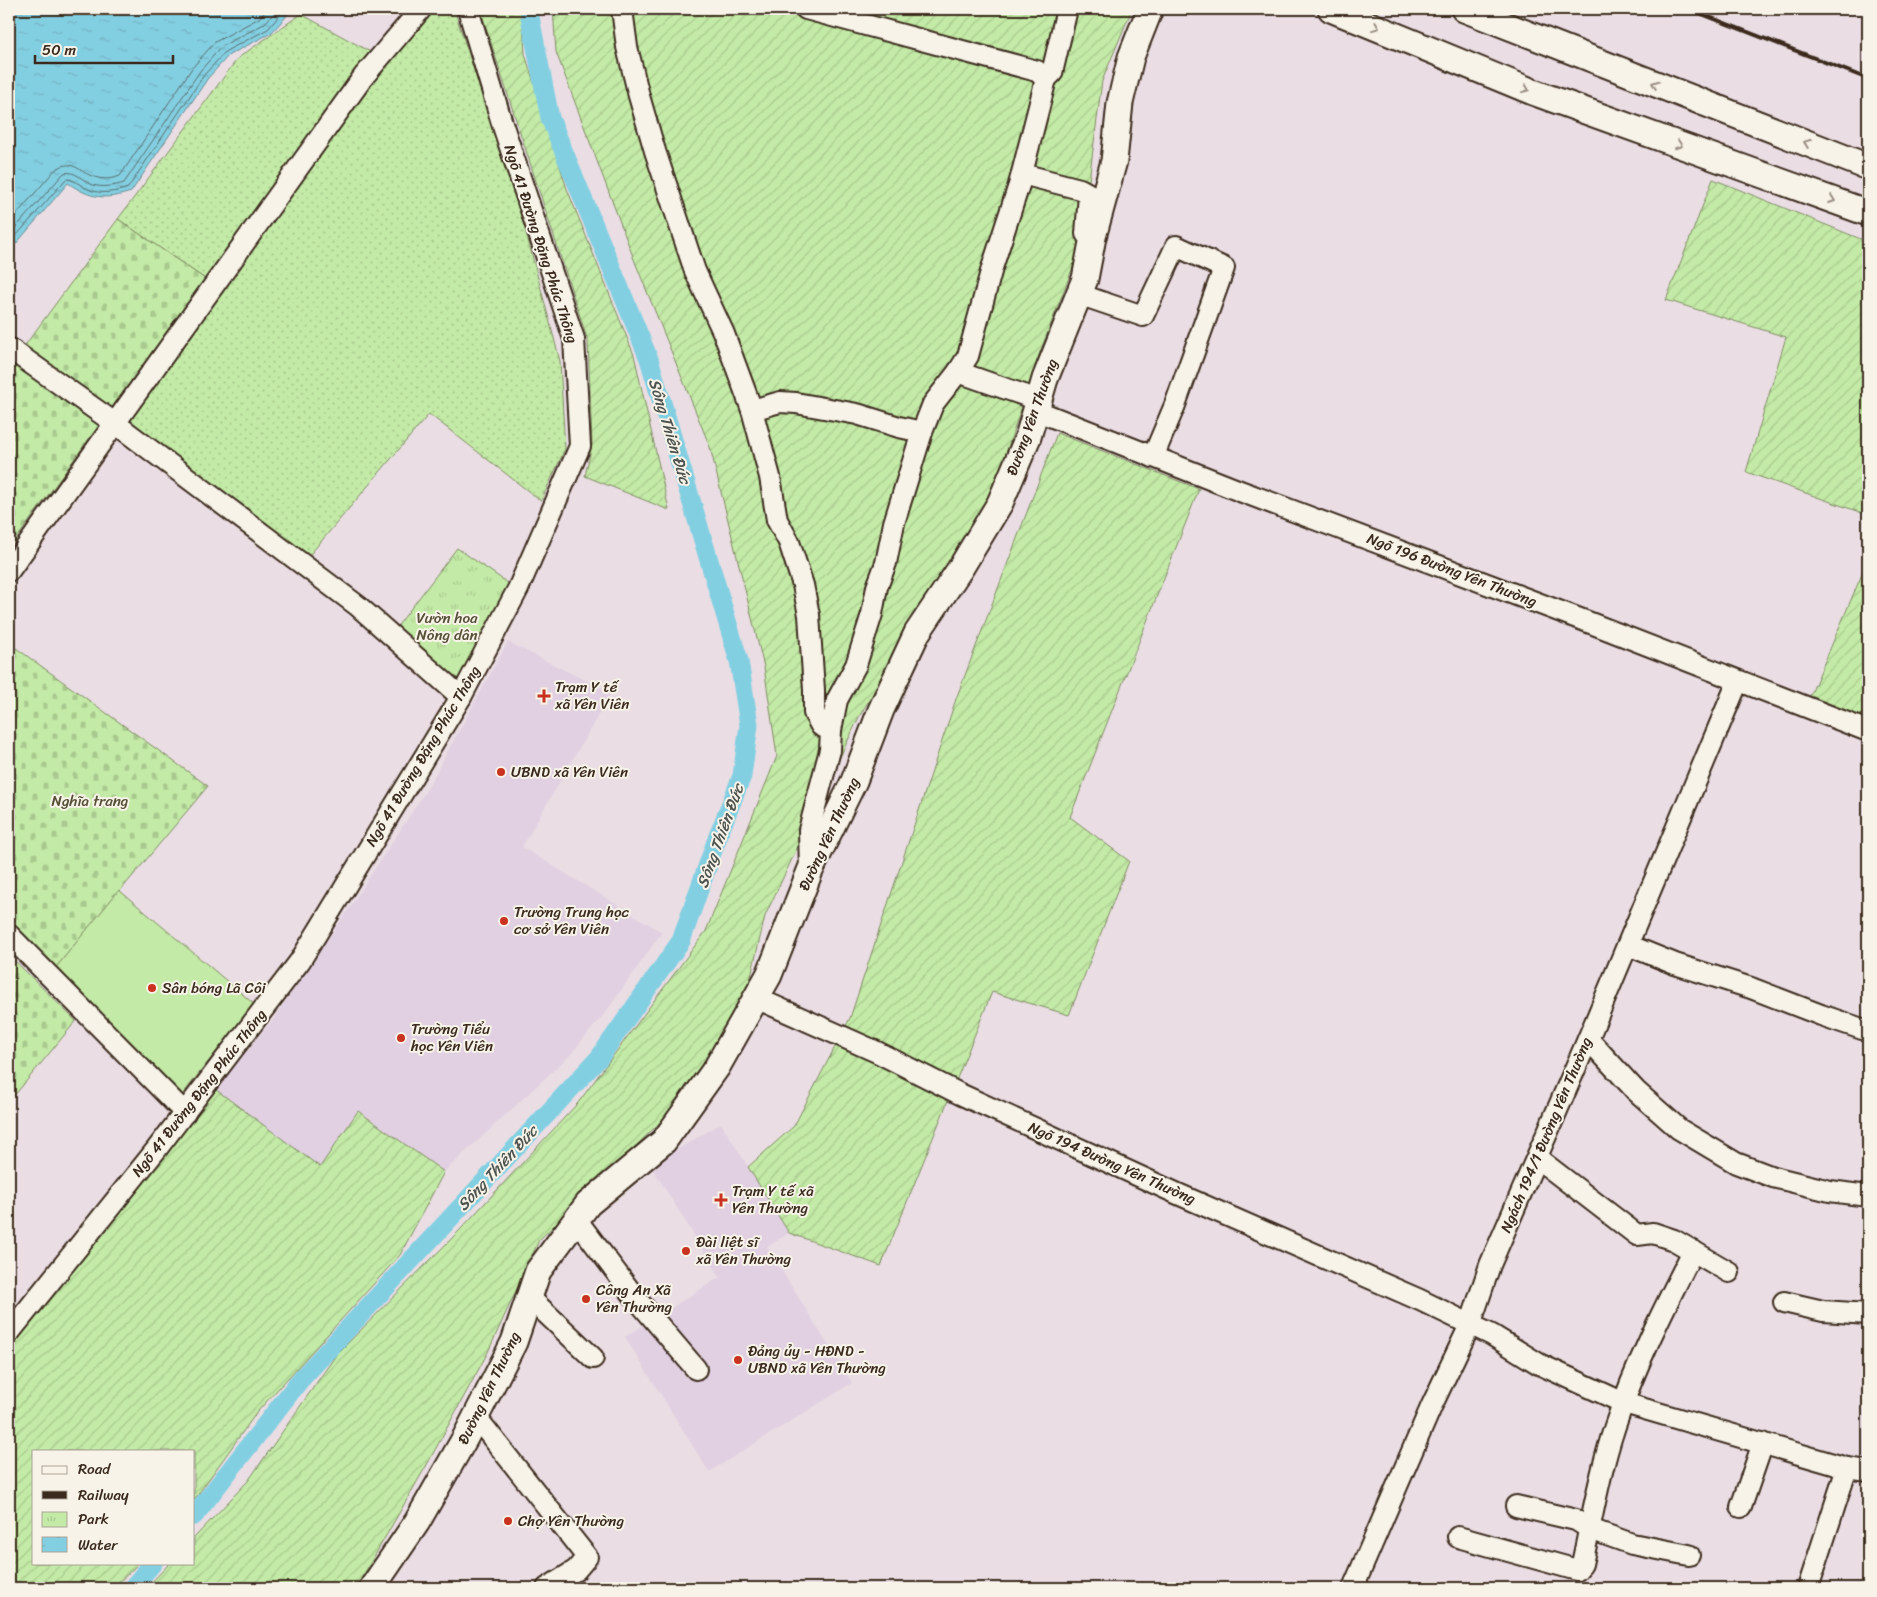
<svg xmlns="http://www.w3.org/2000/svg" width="1877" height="1597" font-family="Sriracha,sans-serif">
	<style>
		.built { fill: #e1d0e1 }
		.grass { fill: url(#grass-dots); stroke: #7f8a62 }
		.cemetery { fill: url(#cemetery-stones); stroke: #7f8a62 }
		.park { fill: url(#park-tufts); stroke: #7f8a62 }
		.garden { fill: url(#garden-furrows); stroke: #7f8a62 }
		.pitch { fill: #c3eaa6; stroke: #7f8a62 }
		.water { fill: url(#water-ripples); stroke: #668d94 }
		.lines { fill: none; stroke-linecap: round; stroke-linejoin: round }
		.shore { stroke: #586c6c; stroke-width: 1 }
		.canal { stroke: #83cfe2; stroke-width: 19 }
		.minor-casing { stroke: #3b2a1e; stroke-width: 24 }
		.major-casing { stroke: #3b2a1e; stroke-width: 29 }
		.minor { stroke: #f7f3e8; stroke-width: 20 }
		.major { stroke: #f7f3e8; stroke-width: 25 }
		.rail { stroke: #3b2a1e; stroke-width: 4 }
		.oneway { stroke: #998e83 }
		.poi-dot { fill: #c8321e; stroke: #f7f3e8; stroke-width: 2 }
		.labels { text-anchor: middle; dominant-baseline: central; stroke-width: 4; stroke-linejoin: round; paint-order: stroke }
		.street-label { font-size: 15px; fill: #3b2a1e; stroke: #f7f3e8 }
		.park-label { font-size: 15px; fill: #565039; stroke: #f7f3e8 }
		.poi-label { font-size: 15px; fill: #3b2a1e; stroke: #f7f3e8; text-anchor: start }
		.water-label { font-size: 16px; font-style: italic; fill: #4d534f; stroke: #f7f3e8 }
	</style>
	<defs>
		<pattern id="grass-dots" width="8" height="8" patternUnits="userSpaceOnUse" patternTransform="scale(1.25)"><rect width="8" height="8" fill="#c3eaa6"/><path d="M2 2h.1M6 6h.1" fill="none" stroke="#a8c98e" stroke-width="1.8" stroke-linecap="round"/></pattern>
		<pattern id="cemetery-stones" width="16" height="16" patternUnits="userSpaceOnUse" patternTransform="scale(1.25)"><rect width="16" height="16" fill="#c3eaa6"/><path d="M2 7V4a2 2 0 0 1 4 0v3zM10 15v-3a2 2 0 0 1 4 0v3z" fill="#a8c98e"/></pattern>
		<pattern id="park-tufts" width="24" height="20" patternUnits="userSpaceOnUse" patternTransform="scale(1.25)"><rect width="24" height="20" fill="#c3eaa6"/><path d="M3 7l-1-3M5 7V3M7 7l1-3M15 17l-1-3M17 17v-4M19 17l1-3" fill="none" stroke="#a8c98e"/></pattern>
		<pattern id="garden-furrows" width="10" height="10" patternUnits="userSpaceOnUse" patternTransform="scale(1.25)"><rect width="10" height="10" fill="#c3eaa6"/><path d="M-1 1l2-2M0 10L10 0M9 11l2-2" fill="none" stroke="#a8c98e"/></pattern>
		<pattern id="water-ripples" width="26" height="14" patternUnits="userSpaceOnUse" patternTransform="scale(1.25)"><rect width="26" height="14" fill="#83cfe2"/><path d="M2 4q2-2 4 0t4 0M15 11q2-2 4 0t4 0" fill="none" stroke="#72b2c1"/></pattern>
	</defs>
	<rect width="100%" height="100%" fill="#eadee4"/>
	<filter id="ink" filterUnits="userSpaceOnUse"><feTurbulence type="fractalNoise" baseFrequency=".02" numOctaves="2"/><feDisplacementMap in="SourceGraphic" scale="10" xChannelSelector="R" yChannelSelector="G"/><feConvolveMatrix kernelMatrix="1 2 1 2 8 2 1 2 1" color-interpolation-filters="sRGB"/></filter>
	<g filter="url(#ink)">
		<g class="built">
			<polygon points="508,642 611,693 522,847 662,932 606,1012 570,1055 444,1172 358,1111 320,1167 215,1089 272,1021 348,910 427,789"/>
			<polygon points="721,1123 789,1233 767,1247 852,1383 709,1472 625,1337 720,1277 651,1166"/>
		</g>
		<polygon class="grass" points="431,9 454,9 523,221 560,361 565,449 541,501 429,414 307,558 128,421 225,288 205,279 118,219 238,58 301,14 389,62"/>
		<g class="cemetery">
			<polygon points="118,219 205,279 9,549 9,367"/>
			<polygon points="9,643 208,786 53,971 9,923"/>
			<polygon points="9,955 76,1021 9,1102"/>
		</g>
		<polygon class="park" points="457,548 512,586 459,691 393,632"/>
		<g class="garden">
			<polygon points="480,9 522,9 525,54 567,189 634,355 669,510 585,476 592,445 588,341"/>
			<polygon points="553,9 1132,9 1102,81 1080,249 1040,352 994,489 859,717 765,916 747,994 680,1103 539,1240 488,1352 429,1461 356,1588 146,1588 170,1563 194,1563 194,1538 248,1481 336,1355 459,1231 578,1103 706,931 777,756 764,667 710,447 635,262 556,52"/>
			<polygon points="1713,179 1868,242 1868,515 1746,472 1786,337 1666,300"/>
			<polygon points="1057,433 1199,489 1070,817 1129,861 1069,1015 992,992 881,1266 789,1233 748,1167 794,1126 850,1018 956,699"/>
			<polygon points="1868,560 1868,719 1810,696"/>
			<polygon points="215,1089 320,1167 358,1111 444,1172 400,1255 257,1412 194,1500 194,1451 34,1451 34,1563 139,1563 113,1588 9,1588 9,1351"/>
		</g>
		<polygon class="pitch" points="119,890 254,1004 182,1095 53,971"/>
		<path class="water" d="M9,9H291L285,18L271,33L229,55L208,78L131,192C105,200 91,199 68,183L9,252Z"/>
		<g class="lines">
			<g class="shore">
				<path d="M9,223L54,171C72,156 79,173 95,177C103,180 112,179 120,176L192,68L215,42L259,18L268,9"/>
				<path d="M9,235L64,173C76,170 82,181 93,185C103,188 115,186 124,183L200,71L222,46L264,24L278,9"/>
				<path d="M9,244L66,179C74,179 81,186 88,189C100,195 116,192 128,188L204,75L226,51L268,29L285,9"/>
			</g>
			<g class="canal">
				<polyline points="194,1516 301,1379 599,1058 681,941 718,836 742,776 749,725 739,661 649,359 550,118 530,17 530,9"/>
				<polyline points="132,1588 153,1563"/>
			</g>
			<g class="minor-casing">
				<g id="minor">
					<polyline points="622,9 627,47 639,96 655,151 695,271 724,334 752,410 770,477 777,520 789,542 803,585 809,615 814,690 814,713 821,726 831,730"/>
					<polyline points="806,9 1037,71 1046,79 1019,185 992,268 968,356 958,372"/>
					<polyline points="1046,79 1052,73 1067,9"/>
					<polyline points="1022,174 1080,189 1089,194 1086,234"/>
					<polyline points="1078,294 1143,316 1176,246 1224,268 1175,405 1153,457"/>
					<polyline points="9,348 116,424 358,606 461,697"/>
					<polyline points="752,410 780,402 796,403 857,414 899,427 922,432"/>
					<polyline points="1035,410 1240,491 1588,622 1868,731"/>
					<polyline points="9,571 364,76 421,9"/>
					<polyline points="810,871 809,830 830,750 831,730 837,700 856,665 872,614 877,587 886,563 894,523 922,432 933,404 958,372 1038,400"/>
					<polyline points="9,935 185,1113"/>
					<polyline points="1628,945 1675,964 1751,988 1821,1015 1868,1031"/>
					<polyline points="756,998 877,1052 960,1094 1178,1194 1420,1300 1492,1335 1539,1364 1624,1403 1847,1468 1868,1471"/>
					<polyline points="1588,1039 1636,1091 1679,1129 1736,1163 1773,1177 1830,1191 1868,1196"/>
					<polyline points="1537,1158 1637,1235 1653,1233 1674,1240 1729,1272"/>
					<polyline points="576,1219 634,1296 696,1369"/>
					<polyline points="529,1297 593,1358"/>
					<polyline points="1784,1302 1823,1311 1868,1314"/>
					<polyline points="9,1333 156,1150 300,961 461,697 518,589 580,446 574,339 502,123 468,9"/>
					<polyline points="476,1417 587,1557 576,1570 547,1588"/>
					<polyline points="1516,1506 1576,1520 1590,1529 1632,1544 1689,1555"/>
					<polyline points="1741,1507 1763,1443"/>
					<path d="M1458,1537L1577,1570L1582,1564C1592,1518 1600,1471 1615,1426C1635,1366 1664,1308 1693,1251"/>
					<polyline points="1353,1588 1432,1405 1470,1325 1490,1265 1588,1039 1738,681"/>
					<polyline points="1808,1588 1847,1468"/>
				</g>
			</g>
			<g class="major-casing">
				<g id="major">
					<polyline points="1331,9 1533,92 1868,213"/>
					<polyline points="1464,9 1868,167"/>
					<polyline points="372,1588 417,1522 465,1438 514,1342 538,1271 588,1204 664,1141 717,1067 769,975 810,871 854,781 881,710 917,633 960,569 1000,503 1028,437 1045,379 1085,279 1093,237 1114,161 1120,103 1131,57 1150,9"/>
				</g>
			</g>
			<use href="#minor" class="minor"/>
			<use href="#major" class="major"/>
			<polyline class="rail" points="1689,9 1868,79"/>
		</g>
		<defs><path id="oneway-chevron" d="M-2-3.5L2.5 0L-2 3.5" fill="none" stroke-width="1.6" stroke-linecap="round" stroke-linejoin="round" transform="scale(1.25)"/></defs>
		<g class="oneway">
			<use href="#oneway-chevron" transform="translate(1376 27) rotate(22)"/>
			<use href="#oneway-chevron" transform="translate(1655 84) rotate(-159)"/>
			<use href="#oneway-chevron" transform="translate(1526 89) rotate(22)"/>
			<use href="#oneway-chevron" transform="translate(1807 143) rotate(-159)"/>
			<use href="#oneway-chevron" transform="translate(1679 145) rotate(20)"/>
			<use href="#oneway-chevron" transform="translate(1832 200) rotate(20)"/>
		</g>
	</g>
	<g class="poi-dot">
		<path d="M541.5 688.5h5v5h5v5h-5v5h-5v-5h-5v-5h5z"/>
		<circle cx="501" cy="772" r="5"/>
		<circle cx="504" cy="921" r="5"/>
		<circle cx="152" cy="988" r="5"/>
		<circle cx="401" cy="1038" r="5"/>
		<path d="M718.5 1192.5h5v5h5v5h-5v5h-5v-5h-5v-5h5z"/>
		<circle cx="686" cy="1251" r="5"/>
		<circle cx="586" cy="1299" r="5"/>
		<circle cx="738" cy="1360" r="5"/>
		<circle cx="508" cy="1521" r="5"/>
	</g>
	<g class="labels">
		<g class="street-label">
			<text transform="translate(541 244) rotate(72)">Ngõ 41 Đường Đặng Phúc Thông</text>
			<text transform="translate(1032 417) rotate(-70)">Đường Yên Thường</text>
			<text transform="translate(1452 570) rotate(21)">Ngõ 196 Đường Yên Thường</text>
			<text transform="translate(423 756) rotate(-59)">Ngõ 41 Đường Đặng Phúc Thông</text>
			<text transform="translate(829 834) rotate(-65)">Đường Yên Thường</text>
			<text transform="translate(199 1093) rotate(-52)">Ngõ 41 Đường Đặng Phúc Thông</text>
			<text transform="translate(1546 1135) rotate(-67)">Ngách 194/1 Đường Yên Thường</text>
			<text transform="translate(1112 1163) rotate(24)">Ngõ 194 Đường Yên Thường</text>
			<text transform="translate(489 1388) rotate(-64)">Đường Yên Thường</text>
		</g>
		<g class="park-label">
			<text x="447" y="618">Vườn hoa<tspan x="447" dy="17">Nông dân</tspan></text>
			<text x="90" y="801">Nghĩa trang</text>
		</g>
		<g class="poi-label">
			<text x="555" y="687">Trạm Y tế<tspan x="555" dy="17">xã Yên Viên</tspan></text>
			<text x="511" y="772">UBND xã Yên Viên</text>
			<text x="514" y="912">Trường Trung học<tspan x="514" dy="17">cơ sở Yên Viên</tspan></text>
			<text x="162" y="988">Sân bóng Lã Côi</text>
			<text x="411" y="1029">Trường Tiểu<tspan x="411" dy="17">học Yên Viên</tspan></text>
			<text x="732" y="1191">Trạm Y tế xã<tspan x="732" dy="17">Yên Thường</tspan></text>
			<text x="696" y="1242">Đài liệt sĩ<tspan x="696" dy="17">xã Yên Thường</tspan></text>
			<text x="596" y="1290">Công An Xã<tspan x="596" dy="17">Yên Thường</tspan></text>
			<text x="748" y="1351">Đảng ủy - HĐND -<tspan x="748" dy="17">UBND xã Yên Thường</tspan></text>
			<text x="518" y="1521">Chợ Yên Thường</text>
		</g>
		<g class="water-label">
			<text transform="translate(670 431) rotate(73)">Sông Thiên Đức</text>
			<text transform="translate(720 836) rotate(-70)">Sông Thiên Đức</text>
			<text transform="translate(497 1168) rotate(-47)">Sông Thiên Đức</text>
		</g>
	</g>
	<rect width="1877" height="1597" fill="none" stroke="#f7f3e8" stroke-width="30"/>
	<rect x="15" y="15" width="1847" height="1567" fill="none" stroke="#3b2a1e" stroke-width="2" filter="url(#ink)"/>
	<rect x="32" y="1450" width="162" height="115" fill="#f7f3e8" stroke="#aca397"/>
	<rect x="42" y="1466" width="25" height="8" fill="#f7f3e8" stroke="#aca397"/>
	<text x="78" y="1474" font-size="15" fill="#3b2a1e">Road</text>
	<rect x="42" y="1491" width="25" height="8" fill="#3b2a1e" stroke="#aca397"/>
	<text x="78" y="1500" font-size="15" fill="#3b2a1e">Railway</text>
	<rect x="42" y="1512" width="25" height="15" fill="url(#park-tufts)" stroke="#aca397"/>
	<text x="78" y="1524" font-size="15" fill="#3b2a1e">Park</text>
	<rect x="42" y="1537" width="25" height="15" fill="url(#water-ripples)" stroke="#aca397"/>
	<text x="78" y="1550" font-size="15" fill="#3b2a1e">Water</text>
	<path d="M35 55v8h138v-8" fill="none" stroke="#3b2a1e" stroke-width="2.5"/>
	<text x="42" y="55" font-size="15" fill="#3b2a1e" stroke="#f7f3e8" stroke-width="4" paint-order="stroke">50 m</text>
</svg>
